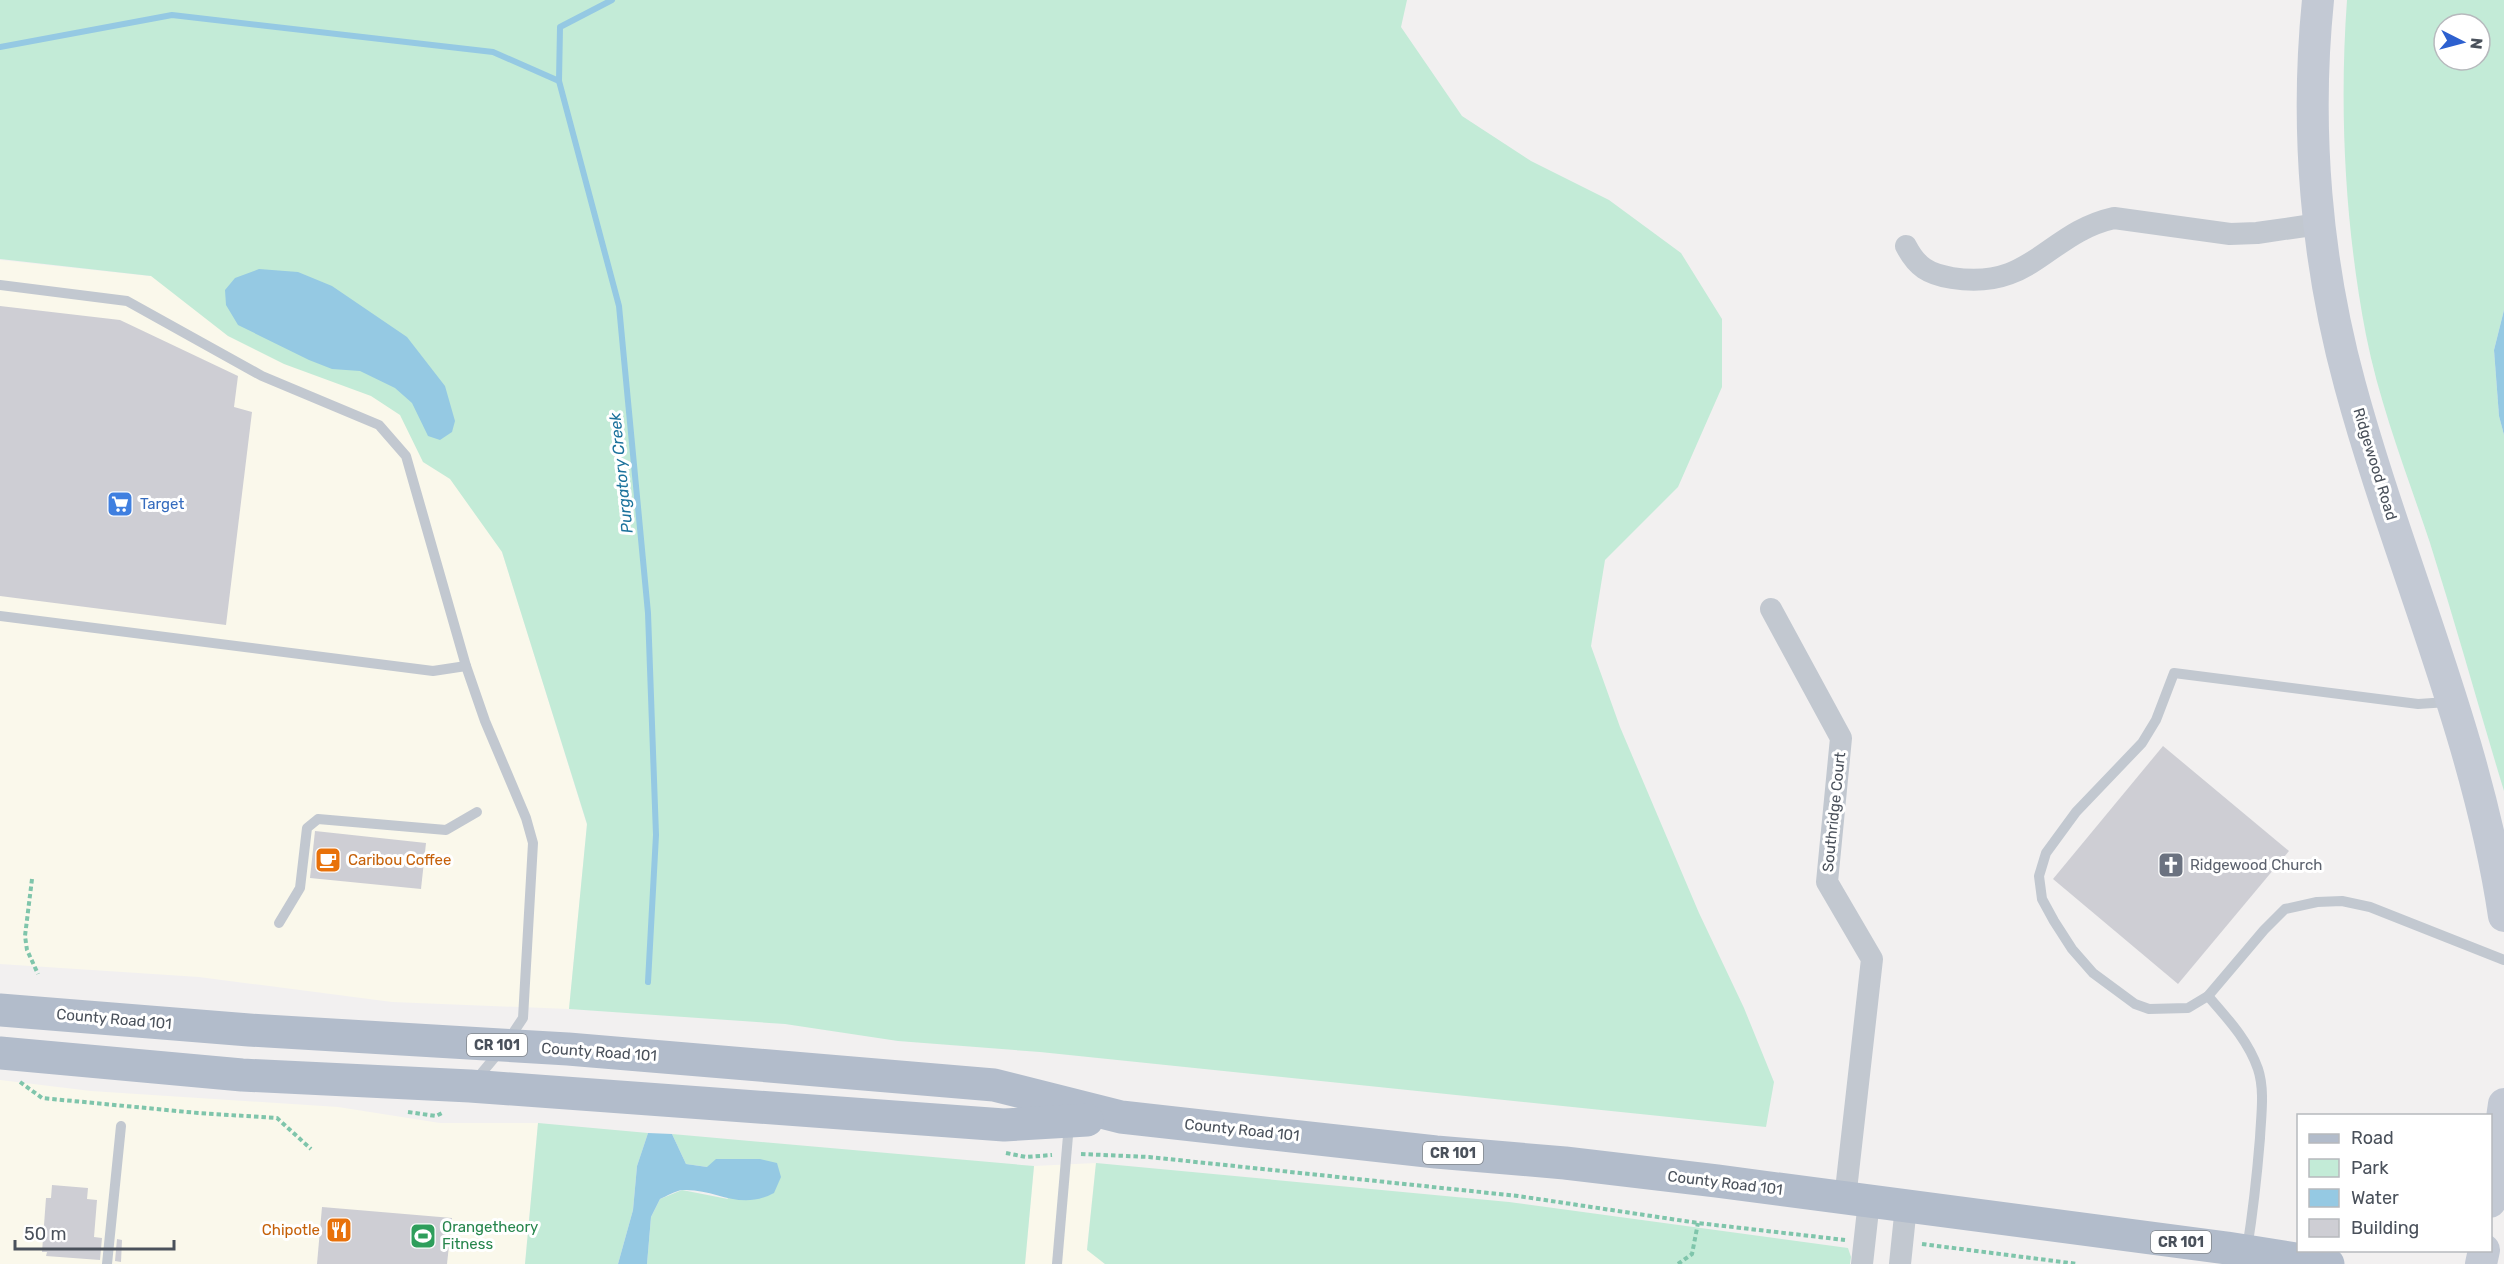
<svg xmlns="http://www.w3.org/2000/svg" width="2504" height="1264" font-family="Rubik,sans-serif">
	<style>
		.commercial { fill: #faf8eb }
		.green { fill: #c3ebd7; fill-rule: evenodd }
		.water { fill: #95c9e3 }
		.lines { fill: none; stroke-linecap: round; stroke-linejoin: round }
		.stream { stroke: #95c9e3; stroke-width: 6 }
		.building { fill: #ceced4 }
		.path { stroke: #7fc5ab; stroke-width: 4; stroke-dasharray: 4.5 3; stroke-linecap: butt }
		.lane { stroke: #c2c8d0; stroke-width: 10 }
		.street { stroke: #c2c8d0; stroke-width: 22 }
		.secondary { stroke: #c3c9d4; stroke-width: 32 }
		.primary { stroke: #b2bccb; stroke-width: 33 }
		.labels { text-anchor: middle; dominant-baseline: central; stroke-width: 6; stroke-linejoin: round; paint-order: stroke }
		.shield { fill: #fff; stroke: #80858c; stroke-width: 1.5 }
		.shield-label { font-size: 14px; font-weight: bold; fill: #4a515b }
		.street-label { font-size: 15px; fill: #4a515b; stroke: #fff }
		.shop-label { font-size: 15px; fill: #366cbe; stroke: #fff; text-anchor: start }
		.food-label { font-size: 15px; fill: #c56008; stroke: #fff; text-anchor: start }
		.worship-label { font-size: 15px; fill: #5b616d; stroke: #fff; text-anchor: start }
		.leisure-label { font-size: 15px; fill: #27864d; stroke: #fff; text-anchor: start }
		.water-label { font-size: 16px; font-style: italic; fill: #1c729c; stroke: #fff }
	</style>
	<rect width="100%" height="100%" fill="#f2f0f0"/>
	<g class="commercial">
		<polygon points="0,260 149,276 278,260 450,384 587,825 569,1009 392,1002 199,977 0,964"/>
		<polygon points="0,1080 91,1091 338,1107 440,1123 538,1123 525,1264 0,1264"/>
		<polygon points="1096,1163 1087,1249 1105,1264 1025,1264 1034,1166"/>
	</g>
	<g class="green">
		<polygon points="0,0 1407,0 1401,27 1462,116 1531,161 1609,200 1681,253 1722,319 1722,387 1678,487 1605,560 1591,646 1620,727 1699,913 1744,1008 1774,1082 1766,1127 1040,1052 898,1041 785,1024 569,1009 587,824 502,552 450,479 423,462 400,415 371,396 284,364 228,336 151,276 0,259"/>
		<path d="M2347,0H2504V310L2494,350L2499,416L2504,435V791C2479,709 2456,625 2430,543C2407,474 2380,406 2366,335C2345,226 2339,111 2347,0ZM2444,24H2480V60H2444Z"/>
		<polygon points="538,1123 648,1133 637,1166 633,1210 618,1264 525,1264"/>
		<polygon points="672,1134 1034,1166 1025,1264 647,1264 651,1217 660,1199 682,1190 728,1199 707,1167 686,1164"/>
		<polygon points="1096,1163 1509,1202 1848,1248 1851,1257 1850,1264 1105,1264 1087,1250"/>
	</g>
	<g class="water">
		<polygon points="259,269 298,272 332,286 407,337 445,386 455,421 452,432 440,440 428,436 412,403 395,388 360,371 332,369 309,360 238,325 226,305 225,290 235,278"/>
		<polygon points="2504,310 2504,435 2499,416 2494,350"/>
		<path d="M648,1133L672,1134L686,1164L707,1167L716,1159H760L777,1163L781,1177L774,1193C738,1212 717,1188 682,1190C675,1191 667,1196 660,1199L651,1217L647,1264H618L633,1210L637,1166Z"/>
	</g>
	<g class="lines">
		<g class="stream">
			<polyline points="612,0 560,27 559,81 619,306 648,613 656,835 648,982"/>
			<polyline points="0,47 172,15 493,52 559,81"/>
		</g>
	</g>
	<g class="building">
		<polygon points="0,306 120,320 238,376 234,407 252,412 226,625 0,596"/>
		<polygon points="2163,746 2289,851 2178,984 2053,879"/>
		<polygon points="315,831 426,843 421,889 310,878"/>
		<polygon points="52,1185 88,1188 87,1199 97,1200 94,1237 102,1238 100,1260 46,1256 47,1252 42,1252 46,1198 51,1198"/>
		<polygon points="322,1207 452,1218 447,1264 317,1264"/>
		<polygon points="117,1239 122,1240 121,1262 115,1261"/>
	</g>
	<g class="lines">
		<g class="path">
			<polyline points="32,879 25,936 27,950 38,974"/>
			<polyline points="20,1082 42,1098 198,1113 277,1118 311,1149"/>
			<polyline points="408,1112 436,1116 444,1112"/>
			<polyline points="1006,1153 1026,1157 1052,1155"/>
			<polyline points="1081,1154 1149,1157 1518,1196 1698,1223 1845,1240"/>
			<polyline points="1922,1244 2078,1264"/>
			<polyline points="1678,1264 1692,1254 1698,1223"/>
		</g>
		<g class="lane">
			<polyline points="0,285 127,301 262,376 379,425 406,456 466,666 485,721 526,818 533,843 523,1018 505,1045 475,1081"/>
			<polyline points="0,616 433,671 466,666"/>
			<polyline points="2448,702 2418,704 2174,673 2156,720 2142,743 2076,812 2046,853 2039,876 2042,899 2054,921 2072,949 2093,973 2135,1004 2149,1009 2188,1008 2208,996 2264,930 2285,909 2317,902 2342,901 2370,907 2504,960"/>
			<polyline points="279,923 300,888 307,828 318,819 446,830 477,812"/>
			<path d="M2208,996C2227,1018 2248,1040 2258,1069C2265,1090 2261,1116 2260,1138C2257,1175 2253,1212 2247,1249"/>
			<polyline points="107,1264 121,1126"/>
			<polyline points="1057,1264 1069,1124"/>
		</g>
		<g class="street">
			<path d="M1906,246C1917,267 1928,274 1952,278C2032,291 2047,233 2114,218L2230,234L2257,233L2319,224"/>
			<polyline points="1771,609 1841,738 1827,882 1872,959 1845,1199"/>
			<polyline points="1862,1264 1869,1201"/>
			<polyline points="1900,1264 1906,1206"/>
		</g>
		<g class="secondary">
			<path d="M2318,0C2305,128 2316,261 2350,385C2398,562 2477,733 2504,916"/>
			<polyline points="2490,1202 2504,1104"/>
			<polyline points="2481,1264 2484,1250"/>
		</g>
		<g class="primary">
			<polyline points="0,1010 249,1030 568,1049 994,1085 1121,1117 1436,1152 1565,1163 1717,1181 2227,1248 2328,1264"/>
			<polyline points="0,1053 242,1075 470,1086 1004,1125 1087,1120"/>
		</g>
	</g>
	<defs>
		<g id="supermarket-square" transform="scale(1.35)"><rect x="-9" y="-9" width="18" height="18" rx="4" fill="#3f7fe0" stroke="#fff"/><path d="M-6-5.5h2.5l.6 2H6L4.5 2H-2.5L-4.4-4H-6ZM-1.5 3.2a1.3 1.3 0 1 0 .1 0ZM3 3.2a1.3 1.3 0 1 0 .1 0Z" fill="#fff"/></g>
		<g id="cafe-square" transform="scale(1.35)"><rect x="-9" y="-9" width="18" height="18" rx="4" fill="#e8710a" stroke="#fff"/><path d="M-5.5-4.5H6V0H3Q3 3.5 0 3.5H-2.5Q-5.5 3.5-5.5 0ZM3-3.2v2h1.7v-2ZM-6 4.5H4V6H-6Z" fill="#fff"/></g>
		<g id="church-square" transform="scale(1.35)"><rect x="-9" y="-9" width="18" height="18" rx="4" fill="#6b7280" stroke="#fff"/><path d="M-1.2-6h2.4v3.5h3.3v2.4h-3.3V6h-2.4V-.1h-3.3v-2.4h3.3Z" fill="#fff"/></g>
		<g id="restaurant-square" transform="scale(1.35)"><rect x="-9" y="-9" width="18" height="18" rx="4" fill="#e8710a" stroke="#fff"/><path d="M-5-6h1v4h1v-4h1v4h1v-4h1v5L-1.5 .5V6h-2V.5L-5-1ZM5-6V6H3V1.5H1.5Q1.5-4 5-6Z" fill="#fff"/></g>
		<g id="stadium-square" transform="scale(1.35)"><rect x="-9" y="-9" width="18" height="18" rx="4" fill="#2e9e5b" stroke="#fff"/><path d="M0-5a6.5 5 0 1 0 0 10a6.5 5 0 1 0 0-10ZM-3.5-1.8h7v3.6h-7Z" fill="#fff"/></g>
	</defs>
	<g fill-rule="evenodd">
		<use href="#supermarket-square" x="120" y="504"/>
		<use href="#cafe-square" x="328" y="860"/>
		<use href="#church-square" x="2171" y="865"/>
		<use href="#restaurant-square" x="339" y="1230"/>
		<use href="#stadium-square" x="423" y="1236"/>
	</g>
	<g class="labels">
		<g class="shield">
			<rect x="467" y="1034" width="60" height="22" rx="4.5"/>
			<rect x="1423" y="1142" width="60" height="22" rx="4.5"/>
			<rect x="2151" y="1231" width="60" height="22" rx="4.5"/>
		</g>
		<g class="shield-label">
			<text x="497" y="1045">CR 101</text>
			<text x="1453" y="1153">CR 101</text>
			<text x="2181" y="1242">CR 101</text>
		</g>
		<g class="street-label">
			<text transform="translate(2375 464) rotate(73)">Ridgewood Road</text>
			<text transform="translate(1834 812) rotate(-84)">Southridge Court</text>
			<text transform="translate(114 1019) rotate(5)">County Road 101</text>
			<text transform="translate(599 1052) rotate(4)">County Road 101</text>
			<text transform="translate(1242 1130) rotate(6)">County Road 101</text>
			<text transform="translate(1725 1183) rotate(7)">County Road 101</text>
		</g>
		<g class="shop-label">
			<text x="140" y="504">Target</text>
		</g>
		<g class="food-label">
			<text x="348" y="860">Caribou Coffee</text>
			<text x="320" y="1230" text-anchor="end">Chipotle</text>
		</g>
		<g class="worship-label">
			<text x="2190" y="865">Ridgewood Church</text>
		</g>
		<g class="leisure-label">
			<text x="442" y="1227">Orangetheory<tspan x="442" dy="17">Fitness</tspan></text>
		</g>
		<g class="water-label">
			<text transform="translate(621 473) rotate(-96)">Purgatory Creek</text>
		</g>
	</g>
	<rect x="2297" y="1114" width="195" height="138" fill="#ffffff" stroke="#b7b9bd" stroke-width="1.5"/>
	<rect x="2309" y="1134" width="30" height="9" fill="#b2bccb" stroke="#b7b9bd" stroke-width="1.5"/>
	<text x="2351" y="1144" font-size="18" fill="#4a515b">Road</text>
	<rect x="2309" y="1159" width="30" height="18" fill="#c3ebd7" stroke="#b7b9bd" stroke-width="1.5"/>
	<text x="2351" y="1174" font-size="18" fill="#4a515b">Park</text>
	<rect x="2309" y="1189" width="30" height="18" fill="#95c9e3" stroke="#b7b9bd" stroke-width="1.5"/>
	<text x="2351" y="1204" font-size="18" fill="#4a515b">Water</text>
	<rect x="2309" y="1219" width="30" height="18" fill="#ceced4" stroke="#b7b9bd" stroke-width="1.5"/>
	<text x="2351" y="1234" font-size="18" fill="#4a515b">Building</text>
	<g transform="translate(2462 42) rotate(96)"><circle r="28" fill="#ffffff" stroke="#b7b9bd" stroke-width="1.5"/>
	<path d="M0-4.5L10 22L0 15L-10 22Z" fill="#2d60cf"/>
	<text y="-9" font-size="16" font-weight="bold" text-anchor="middle" fill="#4a515b">N</text>
	</g>
	<path d="M15 1240v9h159v-9" fill="none" stroke="#4a515b" stroke-width="3"/>
	<text x="24" y="1240" font-size="18" fill="#4a515b" stroke="#ffffff" stroke-width="4.5" paint-order="stroke">50 m</text>
</svg>
